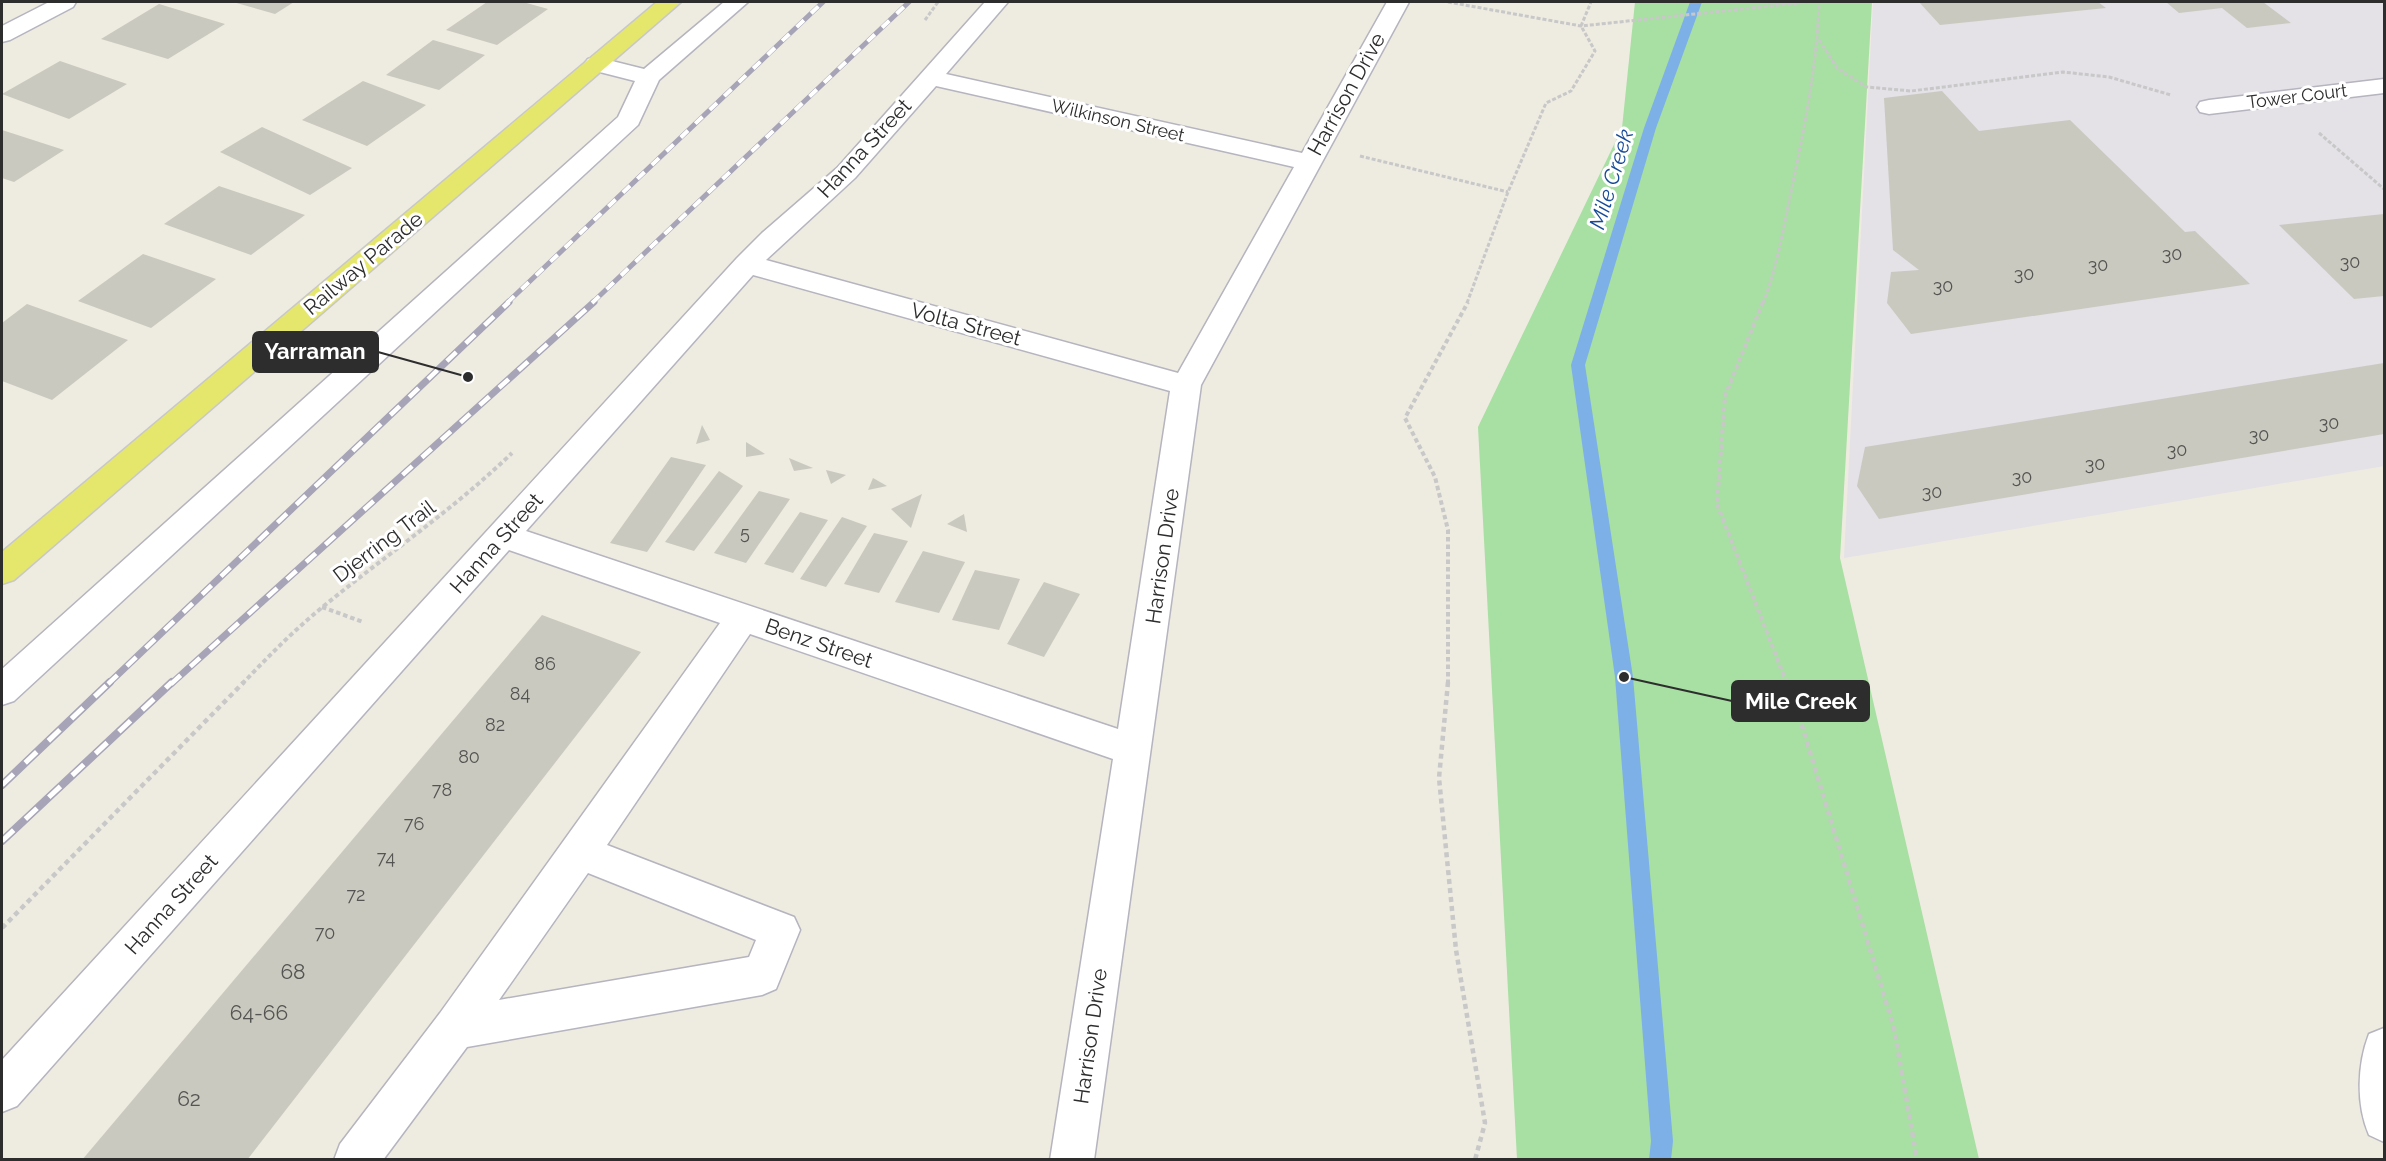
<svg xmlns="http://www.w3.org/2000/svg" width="2386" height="1161" font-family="Raleway,sans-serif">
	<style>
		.industrial { fill: #e4e1e7 }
		.green { fill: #a8dfa2 }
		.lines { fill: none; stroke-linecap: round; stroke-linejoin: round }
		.stream { fill: #7db0e7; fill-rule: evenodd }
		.building { fill: #cac9bf }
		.minor-casing { stroke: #b5b4bf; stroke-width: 3 }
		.major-casing { stroke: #c8c8c8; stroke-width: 3 }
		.path-far2 { stroke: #c8c8c8; stroke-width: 3; stroke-dasharray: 4 2; stroke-linecap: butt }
		.path-far1 { stroke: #c8c8c8; stroke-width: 4; stroke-dasharray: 4.5 3; stroke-linecap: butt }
		.path { stroke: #c8c8c8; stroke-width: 4.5; stroke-dasharray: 5 4; stroke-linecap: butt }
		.minor { fill: #fff; fill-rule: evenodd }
		.major { fill: #e5e76d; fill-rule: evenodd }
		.rail-far2-casing { stroke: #a6a4b6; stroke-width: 5 }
		.rail-far1-casing { stroke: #a6a4b6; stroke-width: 7 }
		.rail-casing { stroke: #a6a4b6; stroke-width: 8 }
		.rail-far2 { stroke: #fff; stroke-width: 4; stroke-dasharray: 10; stroke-linecap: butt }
		.rail-far1 { stroke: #fff; stroke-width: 4.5; stroke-dasharray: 13; stroke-linecap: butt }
		.rail { stroke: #fff; stroke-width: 5; stroke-dasharray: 16; stroke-linecap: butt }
		.labels { text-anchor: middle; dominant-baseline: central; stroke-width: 6; stroke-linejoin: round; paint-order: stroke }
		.far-street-label { font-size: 18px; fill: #2d2d2d; stroke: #fff }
		.number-label { font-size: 18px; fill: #545452 }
		.street-label { font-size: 21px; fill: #2d2d2d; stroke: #fff }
		.near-number-label { font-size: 21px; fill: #545452 }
		.water-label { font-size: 22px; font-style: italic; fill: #184b97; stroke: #fff }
		.leader { fill: none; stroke: #2d2d2d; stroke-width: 2 }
		.callout-dot { fill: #2d2d2d; stroke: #fff; stroke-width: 2 }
		.callout { fill: #2d2d2d; stroke: #2d2d2d; stroke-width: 2 }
		.callout-label { font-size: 22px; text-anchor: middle; font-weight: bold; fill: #fff }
	</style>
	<rect width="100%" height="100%" fill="#eeebe1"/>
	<polygon class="industrial" points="1873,2 2384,2 2384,466 1844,558"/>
	<polygon class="green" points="1635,2 1872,2 1840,558 1979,1159 1517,1159 1478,427 1622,128"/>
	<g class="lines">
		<polygon class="stream" points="1690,2 1702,2 1656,128 1585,365 1633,677 1673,1141 1671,1160 1649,1160 1651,1141 1615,677 1571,365 1644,128"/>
	</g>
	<g class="building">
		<polygon points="233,2 294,2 275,14"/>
		<polygon points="487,2 523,2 548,9 497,45 446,30"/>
		<polygon points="1919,2 2098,2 2106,8 1940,25"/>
		<polygon points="2166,2 2263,2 2291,23 2247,28 2222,8 2179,13"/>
		<polygon points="159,4 225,24 168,59 101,39"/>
		<polygon points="433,40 485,55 439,90 386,75"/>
		<polygon points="60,61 127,84 69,119 2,94"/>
		<polygon points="363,81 426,105 367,146 302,120"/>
		<polygon points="1942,91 1979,131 2070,120 2185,232 2195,231 2250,284 1911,334 1887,303 1891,272 1919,270 1893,250 1884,98"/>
		<polygon points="262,127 352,168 310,195 220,152"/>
		<polygon points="2,130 64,150 14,182 2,178"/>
		<polygon points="219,186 305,215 251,255 164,224"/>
		<polygon points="2384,214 2384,296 2354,299 2279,225"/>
		<polygon points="143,254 216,279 151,328 78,301"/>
		<polygon points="27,304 128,340 52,400 2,381 2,323"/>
		<polygon points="2384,363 2384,434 1879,519 1857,486 1865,447"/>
		<polygon points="702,425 710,440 696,444"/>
		<polygon points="746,442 765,454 746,457"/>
		<polygon points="671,457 706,465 647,552 610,543"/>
		<polygon points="789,458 813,468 794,471"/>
		<polygon points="826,470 846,475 831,484"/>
		<polygon points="719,471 743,486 694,551 665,542"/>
		<polygon points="873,478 887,486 868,490"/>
		<polygon points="759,491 790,499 746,563 714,553"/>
		<polygon points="922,494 911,528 891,509"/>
		<polygon points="800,512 828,520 793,573 764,564"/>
		<polygon points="964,514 967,532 947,524"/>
		<polygon points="842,517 867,526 826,587 800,579"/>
		<polygon points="874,533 908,541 879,593 844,584"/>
		<polygon points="923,551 965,562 939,613 895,602"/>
		<polygon points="975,570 1020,579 999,630 952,620"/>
		<polygon points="1044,582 1080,594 1044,657 1007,644"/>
		<polygon points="542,615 641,652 247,1160 82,1160"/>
	</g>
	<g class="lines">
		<g class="minor-casing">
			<g id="minor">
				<polygon points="49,2 76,2 73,7 10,40 2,42 2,26"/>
				<polygon points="724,2 748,2 659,80 638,125 14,701 2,705 2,669 618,117 635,81 588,69 584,64 588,59 596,57 644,69"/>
				<path d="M985,2H1008L946,74L1302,153L1387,2H1409L1201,385L1094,1160H1050L1113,759L750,634L607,845L794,917L800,930L776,989L762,995L467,1047L383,1160H334L340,1144L440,1013L720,623L509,550L17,1106L2,1112V1060L737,258L762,233L837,168ZM936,86L1294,167L1178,373L766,260L855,178ZM753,275L1170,391L1118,729L526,531ZM588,873L756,940L749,957L499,1000Z"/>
				<polygon points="2384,79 2384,93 2209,114 2200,112 2197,107 2200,102 2209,100"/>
				<path d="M2384,1028V1142L2369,1135C2356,1105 2357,1065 2369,1034Z"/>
			</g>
		</g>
		<g class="major-casing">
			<polygon id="major" points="657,2 681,2 14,580 2,584 2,552"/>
		</g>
		<g class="path-far2">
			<polyline points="1448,2 1581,26 1808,2"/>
			<polyline points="925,20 938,2"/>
			<polyline points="1819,40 1838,69 1867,87 1911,91 2063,72 2109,77 2171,95"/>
			<polyline points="2319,133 2384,189"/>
			<polyline points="1360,156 1508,192"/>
			<polyline points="1467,303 1508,192 1546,103 1571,91 1595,51 1581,26 1591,2"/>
			<path d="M1763,303C1777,268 1783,230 1791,192C1804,130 1817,66 1819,2"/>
		</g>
		<g class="path-far1">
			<polyline points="1763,302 1725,396 1717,504 1787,684"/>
			<polyline points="322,607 363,622"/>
			<path d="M242,684C267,658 291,633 319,610C383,557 452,511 512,453"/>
			<polyline points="1448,684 1448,530 1435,477 1405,418 1468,302"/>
		</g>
		<g class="path">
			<polyline points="1448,682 1439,778 1456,950 1485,1123 1475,1160"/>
			<polyline points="1787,682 1796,706 1894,1028 1917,1160"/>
			<polyline points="2,928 244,682"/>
		</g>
		<use href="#minor" class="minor"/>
		<use href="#major" class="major"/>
		<g class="rail-far2-casing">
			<g id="rail-far2">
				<polyline points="507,303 823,2"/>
				<polyline points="592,303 909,2"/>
			</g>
		</g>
		<g class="rail-far1-casing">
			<g id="rail-far1">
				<polyline points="108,684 509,302"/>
				<polyline points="171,684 594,302"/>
			</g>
		</g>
		<g class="rail-casing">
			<g id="rail">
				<polyline points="2,785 110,682"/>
				<polyline points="2,841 172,682"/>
			</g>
		</g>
		<use href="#rail-far2" class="rail-far2"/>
		<use href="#rail-far1" class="rail-far1"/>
		<use href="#rail" class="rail"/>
	</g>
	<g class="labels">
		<g class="far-street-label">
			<text transform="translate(2297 96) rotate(-7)">Tower Court</text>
			<text transform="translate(1118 120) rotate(13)">Wilkinson Street</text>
		</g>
		<g class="number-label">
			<text x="2172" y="253">30</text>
			<text x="2350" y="261">30</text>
			<text x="2098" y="264">30</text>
			<text x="2024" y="273">30</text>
			<text x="1943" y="285">30</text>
			<text x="2329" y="422">30</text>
			<text x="2259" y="434">30</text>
			<text x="2177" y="449">30</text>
			<text x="2095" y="463">30</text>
			<text x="2022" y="476">30</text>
			<text x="1932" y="491">30</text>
			<text x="745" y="532">5</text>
			<text x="545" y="663">86</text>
			<text x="520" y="693">84</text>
			<text x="495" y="724">82</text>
			<text x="469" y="756">80</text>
			<text x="442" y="789">78</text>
			<text x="414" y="823">76</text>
			<text x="386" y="857">74</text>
			<text x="356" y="894">72</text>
			<text x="325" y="932">70</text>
		</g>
		<g class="street-label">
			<text transform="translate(1346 94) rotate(-61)">Harrison Drive</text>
			<text transform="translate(864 148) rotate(-47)">Hanna Street</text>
			<text transform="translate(363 263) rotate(-40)">Railway Parade</text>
			<text transform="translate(966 324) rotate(15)">Volta Street</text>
			<text transform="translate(384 541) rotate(-37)">Djerring Trail</text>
			<text transform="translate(496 543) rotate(-48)">Hanna Street</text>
			<text transform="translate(1162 556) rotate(-82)">Harrison Drive</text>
			<text transform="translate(819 643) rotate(19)">Benz Street</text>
			<text transform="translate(171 904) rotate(-48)">Hanna Street</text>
			<text transform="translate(1090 1036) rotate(-82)">Harrison Drive</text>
		</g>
		<g class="near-number-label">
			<text x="293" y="971">68</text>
			<text x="259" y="1012">64-66</text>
			<text x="189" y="1098">62</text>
		</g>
		<g class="water-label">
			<text transform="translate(1611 179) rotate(-73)">Mile Creek</text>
		</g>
	</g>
	<path class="leader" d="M468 377L378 352M1624 677L1732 701"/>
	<g class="callout-dot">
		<circle cx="468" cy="377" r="6"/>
		<circle cx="1624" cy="677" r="6"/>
	</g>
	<g class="callout">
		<rect x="253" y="332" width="125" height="40" rx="6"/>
		<rect x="1732" y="681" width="137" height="40" rx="6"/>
	</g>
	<g class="callout-label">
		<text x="315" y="359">Yarraman</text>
		<text x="1801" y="709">Mile Creek</text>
	</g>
	<rect width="2386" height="1161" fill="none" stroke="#2d2d2d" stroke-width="6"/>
</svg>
